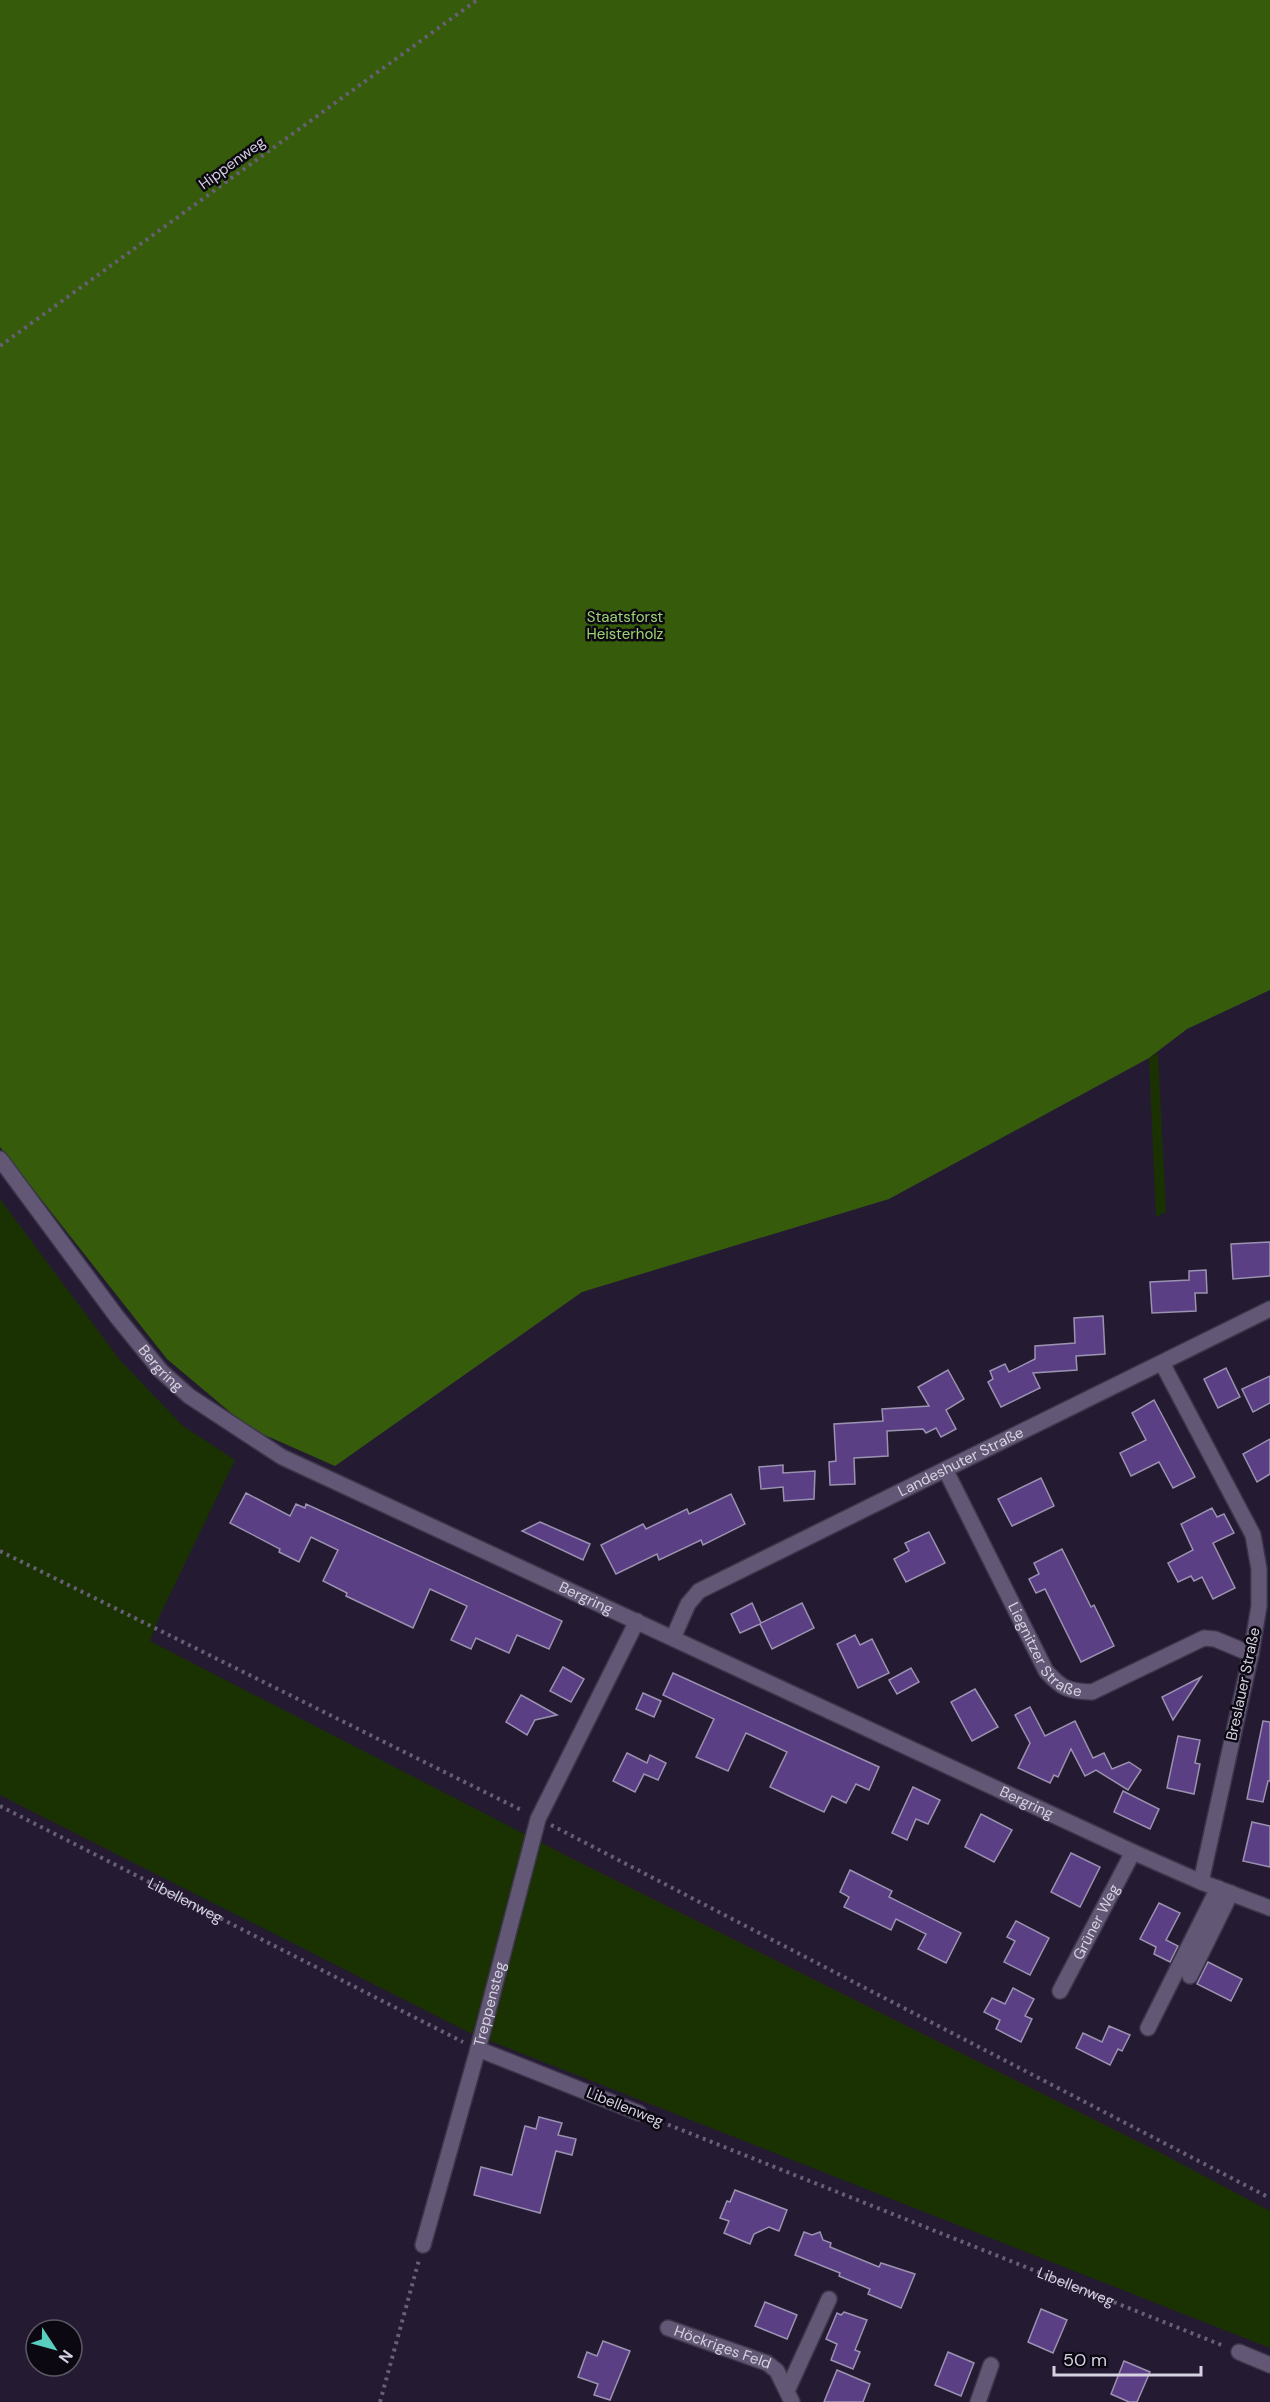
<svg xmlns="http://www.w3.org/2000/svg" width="1270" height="2402" font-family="'DM Sans',sans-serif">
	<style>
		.green { fill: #1a3201 }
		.forest { fill: #365c0b }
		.building { fill: #5b3f85; stroke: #9b91b0; stroke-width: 1.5 }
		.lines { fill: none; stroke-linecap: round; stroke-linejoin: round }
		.minor-casing { stroke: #3d364a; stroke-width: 18 }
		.path { stroke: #675f74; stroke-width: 4; stroke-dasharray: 3 4.5; stroke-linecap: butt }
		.minor { stroke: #625875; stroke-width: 15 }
		.labels { text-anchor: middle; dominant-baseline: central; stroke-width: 5; stroke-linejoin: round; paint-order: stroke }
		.street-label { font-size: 15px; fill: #d6d1e1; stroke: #0c0812 }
		.park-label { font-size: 15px; fill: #9ed571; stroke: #0c0812 }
	</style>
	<rect width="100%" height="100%" fill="#241b33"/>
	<g class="green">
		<polygon points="1158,1053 1166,1212 1156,1217 1149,1058"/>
		<polygon points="0,1199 120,1360 183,1426 235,1460 160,1615 150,1641 571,1858 1157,2151 1270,2211 1270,2348 470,2033 0,1795"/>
	</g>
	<polygon class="forest" points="0,0 1270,0 1270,990 1187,1029 1149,1058 889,1199 582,1292 335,1466 249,1428 167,1359 0,1147"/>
	<g class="building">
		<polygon points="1270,1242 1270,1276 1233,1279 1231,1244"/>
		<polygon points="1206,1270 1207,1293 1195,1293 1196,1311 1152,1313 1150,1282 1189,1280 1189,1271"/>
		<polygon points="1103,1316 1105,1354 1076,1356 1077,1370 1033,1373 1040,1388 1001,1407 988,1382 993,1379 990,1371 1005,1364 1009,1372 1035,1359 1035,1346 1075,1343 1074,1318"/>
		<polygon points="1226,1368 1240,1397 1218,1408 1204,1379"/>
		<polygon points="948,1370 964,1399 946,1410 956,1429 941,1437 936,1428 926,1433 923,1429 887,1431 888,1456 854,1458 855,1484 830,1485 829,1462 836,1461 834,1424 883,1421 882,1409 929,1406 918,1387"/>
		<polygon points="1270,1376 1270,1403 1253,1412 1242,1389"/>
		<polygon points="1154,1400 1195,1477 1173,1488 1159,1462 1131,1476 1120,1453 1146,1440 1132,1413"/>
		<polygon points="1270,1439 1270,1474 1257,1482 1243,1454"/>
		<polygon points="783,1465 783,1473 815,1471 814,1499 784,1501 783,1487 761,1489 759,1467"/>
		<polygon points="1041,1478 1054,1506 1012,1526 998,1499"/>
		<polygon points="246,1493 290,1516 296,1504 305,1508 306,1504 562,1621 549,1649 517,1635 509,1653 476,1638 471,1649 451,1640 467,1606 430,1589 413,1628 346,1596 347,1593 323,1581 338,1550 311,1537 299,1562 279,1552 280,1549 230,1523"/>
		<polygon points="731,1494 745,1524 703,1545 701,1540 659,1560 657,1554 616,1574 601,1545 643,1524 646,1529 687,1509 689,1514"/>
		<polygon points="1212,1508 1217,1517 1224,1514 1234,1533 1213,1543 1235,1588 1213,1599 1202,1577 1194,1581 1191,1576 1178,1582 1168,1563 1193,1550 1181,1524"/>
		<polygon points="540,1522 590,1544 583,1560 522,1531"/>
		<polygon points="929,1532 945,1563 906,1582 894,1559 909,1551 905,1543"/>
		<polygon points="1062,1549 1091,1607 1094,1605 1114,1646 1081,1662 1045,1589 1036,1593 1029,1579 1039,1574 1034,1563"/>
		<polygon points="752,1603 761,1623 802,1603 814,1628 772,1649 760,1624 740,1633 731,1614"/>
		<polygon points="855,1635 860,1645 872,1639 889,1673 858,1688 837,1644"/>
		<polygon points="563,1667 584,1679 571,1702 550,1691"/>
		<polygon points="911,1668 919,1682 897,1694 889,1680"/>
		<polygon points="673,1673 879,1767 869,1790 856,1784 846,1803 832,1796 824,1812 787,1795 770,1787 787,1752 746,1733 728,1771 696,1757 714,1719 663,1695"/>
		<polygon points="1201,1677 1173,1720 1162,1697"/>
		<polygon points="975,1689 998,1727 972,1741 951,1702"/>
		<polygon points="643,1693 661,1701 654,1717 636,1709"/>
		<polygon points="521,1695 557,1715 535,1720 527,1735 506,1722"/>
		<polygon points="1030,1707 1045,1736 1075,1721 1093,1758 1104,1753 1112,1769 1129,1762 1141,1770 1128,1790 1096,1770 1085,1776 1071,1749 1058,1777 1054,1775 1050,1783 1018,1768 1030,1743 1015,1715"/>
		<polygon points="1263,1721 1270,1722 1270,1781 1268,1781 1263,1802 1247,1799"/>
		<polygon points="1178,1736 1200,1740 1195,1763 1200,1764 1194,1794 1167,1788"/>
		<polygon points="627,1753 647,1763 650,1755 666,1763 658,1780 644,1774 635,1792 613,1781"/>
		<polygon points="913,1787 940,1800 928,1824 916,1819 907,1840 892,1833"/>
		<polygon points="1123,1791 1159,1809 1150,1829 1114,1812"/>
		<polygon points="981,1814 1012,1830 994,1862 965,1847"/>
		<polygon points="1252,1822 1270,1826 1270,1867 1243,1861"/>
		<polygon points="1071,1853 1100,1867 1080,1907 1051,1892"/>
		<polygon points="850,1870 892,1891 889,1897 961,1933 946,1963 918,1949 926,1934 896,1919 891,1930 844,1907 849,1897 840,1892"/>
		<polygon points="1159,1903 1180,1913 1166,1940 1178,1946 1170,1962 1154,1954 1156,1947 1140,1939"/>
		<polygon points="1016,1921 1049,1938 1030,1975 1004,1962 1015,1941 1007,1937"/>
		<polygon points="1208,1962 1242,1979 1231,2001 1197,1984"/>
		<polygon points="1013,1988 1034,1999 1025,2016 1032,2019 1021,2042 996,2029 1000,2020 984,2012 992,1998 1005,2004"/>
		<polygon points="1109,2026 1130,2035 1122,2051 1118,2049 1110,2065 1076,2048 1083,2033 1102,2042"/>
		<polygon points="539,2117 562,2123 558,2135 576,2139 572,2155 556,2151 540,2213 474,2195 481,2167 512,2175 525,2126 536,2129"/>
		<polygon points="735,2190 787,2210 779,2231 769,2227 754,2234 750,2244 724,2233 729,2221 720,2218 727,2201 730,2202"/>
		<polygon points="804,2232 812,2235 820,2232 823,2240 831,2243 830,2247 879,2267 881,2263 915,2274 901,2308 868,2294 870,2289 839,2276 840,2273 795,2255"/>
		<polygon points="765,2302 797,2315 787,2339 755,2326"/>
		<polygon points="1041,2309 1067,2320 1053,2353 1028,2342"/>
		<polygon points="844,2312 867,2320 855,2350 860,2352 853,2369 831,2360 837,2344 826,2339 837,2313 841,2315"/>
		<polygon points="603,2341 630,2351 610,2400 594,2395 598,2384 578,2377 587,2352 597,2356"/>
		<polygon points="948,2352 974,2363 961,2396 935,2385"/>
		<polygon points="1124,2361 1150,2372 1137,2402 1129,2402 1111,2394"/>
		<polygon points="837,2370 870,2384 863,2402 824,2402"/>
	</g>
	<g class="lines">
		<g class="minor-casing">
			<g id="minor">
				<path id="s3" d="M0,1159L117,1317L161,1371L189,1396L282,1457L1133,1852L1201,1882L1270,1908"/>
				<polyline points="1162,1363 1253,1535 1259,1569 1259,1606 1251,1654 1201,1882"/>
				<path id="s4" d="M946,1471L1046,1671C1062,1689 1068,1691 1092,1692L1204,1638L1215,1639L1251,1654"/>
				<path id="s5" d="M673,1638L688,1604L699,1591L1270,1309"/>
				<polyline points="1190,1976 1231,1893"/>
				<path id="s6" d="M1060,1991L1133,1852"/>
				<polyline points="1148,2028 1218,1888"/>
				<polyline points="478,2049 639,2113"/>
				<path id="s7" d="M423,2245L478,2049L538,1819L637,1621"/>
				<path id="s8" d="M668,2328L767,2363L777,2371L792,2402"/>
				<polyline points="1239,2352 1270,2365"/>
				<polyline points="787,2391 829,2299"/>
				<polyline points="978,2402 991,2365"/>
			</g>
		</g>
		<g class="path">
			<polyline points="0,346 477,0"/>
			<polyline points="0,1551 523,1811"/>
			<path id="s1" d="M0,1806L463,2042"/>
			<polyline points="551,1825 1270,2198"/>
			<path id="s2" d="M654,2119L1224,2346"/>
			<polyline points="380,2402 419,2260"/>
		</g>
		<use href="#minor" class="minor"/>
	</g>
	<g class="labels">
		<g class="street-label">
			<text transform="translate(232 163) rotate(-36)">Hippenweg</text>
			<text stroke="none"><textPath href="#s3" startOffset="264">Bergring</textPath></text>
			<text stroke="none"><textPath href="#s5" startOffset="346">Landeshuter Straße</textPath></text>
			<text stroke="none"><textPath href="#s3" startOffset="750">Bergring</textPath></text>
			<text stroke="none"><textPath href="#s4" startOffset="207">Liegnitzer Straße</textPath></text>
			<text transform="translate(1243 1684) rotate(-78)">Breslauer Straße</text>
			<text stroke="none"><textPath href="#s3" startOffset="1236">Bergring</textPath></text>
			<text stroke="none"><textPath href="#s1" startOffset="208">Libellenweg</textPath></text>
			<text stroke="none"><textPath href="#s6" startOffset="78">Grüner Weg</textPath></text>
			<text stroke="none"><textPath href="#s7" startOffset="250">Treppensteg</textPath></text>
			<text transform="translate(625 2107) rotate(22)">Libellenweg</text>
			<text stroke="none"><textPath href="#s2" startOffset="454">Libellenweg</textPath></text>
			<text stroke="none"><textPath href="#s8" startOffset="58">Höckriges Feld</textPath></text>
		</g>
		<g class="park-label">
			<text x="625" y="617">Staatsforst<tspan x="625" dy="17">Heisterholz</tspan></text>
		</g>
	</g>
	<g transform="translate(54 2348) rotate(126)"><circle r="28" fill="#0c0812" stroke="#5d5865" stroke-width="1.5"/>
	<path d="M0-4.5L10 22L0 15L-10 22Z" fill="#59cebe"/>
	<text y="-9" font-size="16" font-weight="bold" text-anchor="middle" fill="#d6d1e1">N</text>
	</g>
	<path d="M1054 2366v9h147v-9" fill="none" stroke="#d6d1e1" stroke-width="3"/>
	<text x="1063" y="2366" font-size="18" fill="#d6d1e1" stroke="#0c0812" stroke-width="4.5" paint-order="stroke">50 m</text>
</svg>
